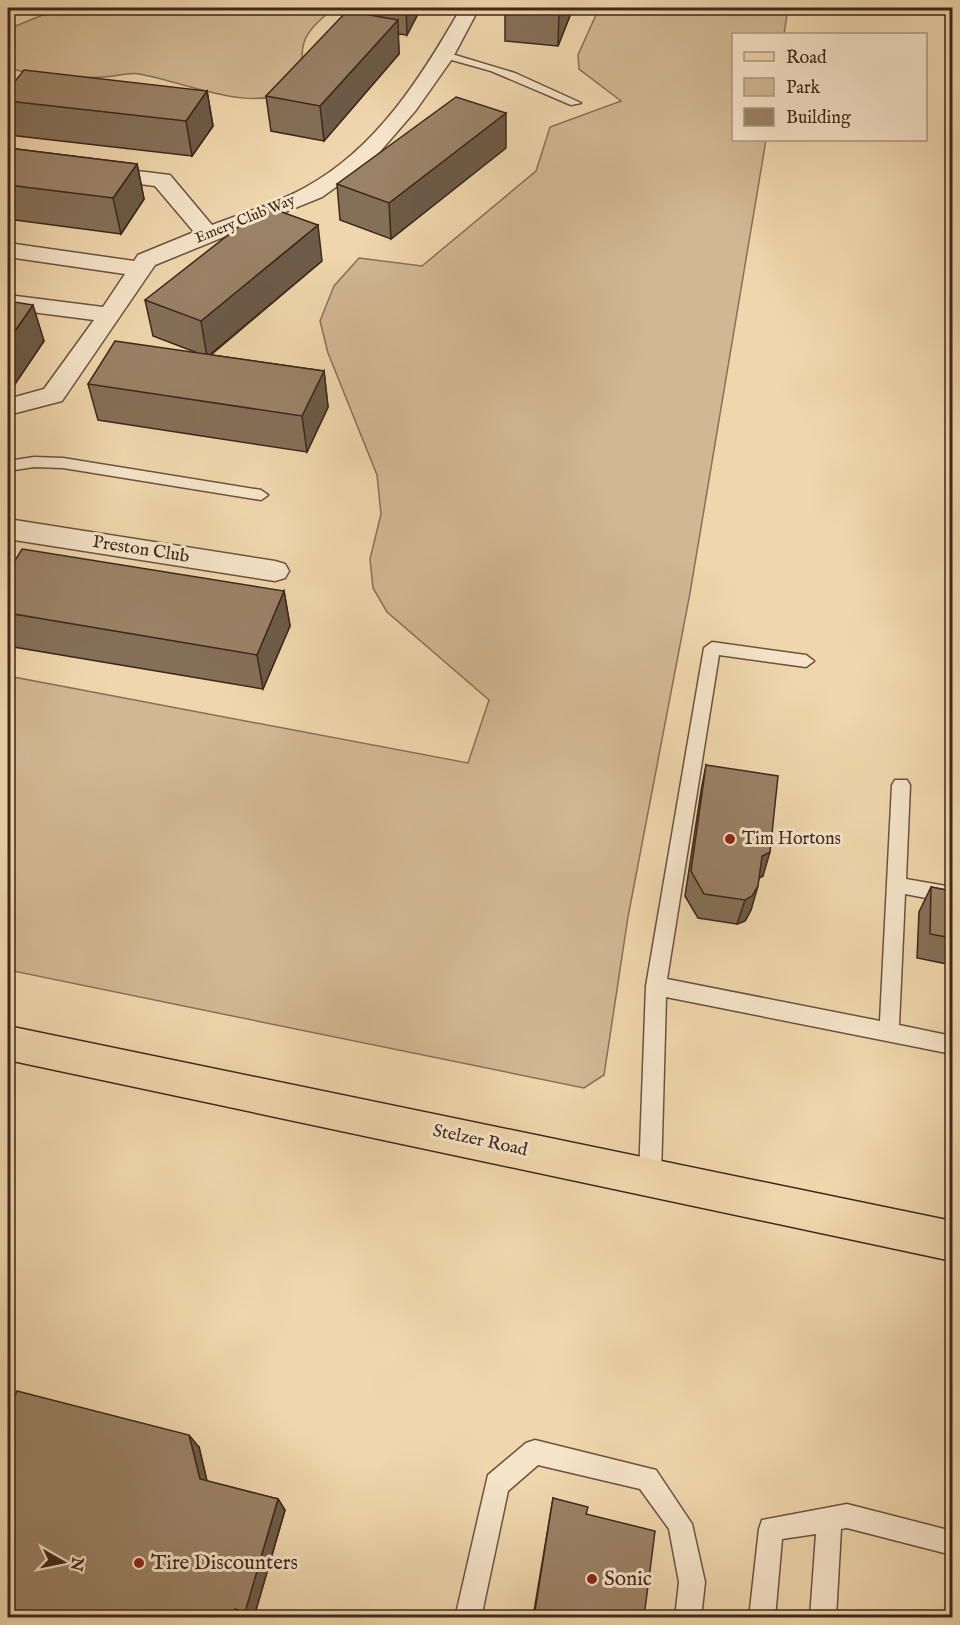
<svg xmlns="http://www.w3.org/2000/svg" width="960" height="1625" font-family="'IM FELL English',serif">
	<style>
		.green { fill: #d1b893; stroke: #887057; stroke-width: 1.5 }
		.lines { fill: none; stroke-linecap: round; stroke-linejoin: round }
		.lane-casing { stroke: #6a533f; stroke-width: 3 }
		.street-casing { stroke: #6a533f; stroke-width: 3 }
		.primary-casing { stroke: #3e271b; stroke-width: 3 }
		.lane { fill: #f5e4c9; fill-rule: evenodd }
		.street { fill: #f5e4c9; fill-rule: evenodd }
		.primary { fill: #efd6ac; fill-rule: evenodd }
		.wall { fill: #847058; stroke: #3e271b; stroke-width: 1.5 }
		.shaded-wall { fill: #6c5b47; stroke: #3e271b; stroke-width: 1.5 }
		.building { fill: #9a8266; stroke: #3e271b; stroke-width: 1.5 }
		.poi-dot { fill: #8f2418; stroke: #f5e4c9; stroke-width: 2 }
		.labels { text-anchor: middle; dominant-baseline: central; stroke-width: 6; stroke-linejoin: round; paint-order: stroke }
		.far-street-label { font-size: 15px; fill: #3e271b; stroke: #f5e4c9 }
		.street-label { font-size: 18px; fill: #3e271b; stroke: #f5e4c9 }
		.poi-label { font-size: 18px; fill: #3e271b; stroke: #f5e4c9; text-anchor: start }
		.near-poi-label { font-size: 21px; fill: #3e271b; stroke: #f5e4c9; text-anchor: start }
	</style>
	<rect width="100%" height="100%" fill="#efd6ac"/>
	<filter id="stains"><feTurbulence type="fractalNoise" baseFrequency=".00333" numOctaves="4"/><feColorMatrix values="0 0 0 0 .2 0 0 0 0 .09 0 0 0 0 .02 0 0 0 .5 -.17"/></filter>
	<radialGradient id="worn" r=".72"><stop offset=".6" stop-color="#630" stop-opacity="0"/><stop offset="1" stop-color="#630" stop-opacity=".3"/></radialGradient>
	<g class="green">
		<path d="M60,8H334C299,37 300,42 304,86C250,116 195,84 139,74C129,72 114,77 103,77C69,79 40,77 8,68V29Z"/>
		<polygon points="599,8 788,8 784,34 734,34 734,140 766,140 690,593 628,917 604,1075 584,1088 8,970 8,676 468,763 489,700 387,612 373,588 370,559 381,514 377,475 328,353 320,321 334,286 359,258 422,266 536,171 550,127 621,101 579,69 578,55"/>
	</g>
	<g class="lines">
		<g class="lane-casing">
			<g id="lane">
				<polygon points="445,52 515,73 581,103 571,105 491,71 441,57 440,55"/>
				<polygon points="34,457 63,458 261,490 268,495 261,500 63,468 34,467 8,471 8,461"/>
				<polygon points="712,642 806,655 814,661 806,667 719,655 667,979 880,1021 892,785 895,780 907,780 910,785 906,879 952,887 952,903 905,894 899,1025 952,1036 952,1054 666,997 661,1176 658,1183 650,1186 642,1183 639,1176 646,986 704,648"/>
				<polygon points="535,1440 656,1470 692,1524 705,1582 701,1618 675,1618 679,1582 669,1529 640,1489 538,1465 508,1491 481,1618 455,1618 488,1475 526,1443"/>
				<polygon points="847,1504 952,1531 952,1555 847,1528 841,1529 836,1618 810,1618 816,1534 782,1539 775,1618 749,1618 759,1529 762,1520"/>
			</g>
		</g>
		<g class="street-casing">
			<g id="street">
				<path d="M461,8H479L452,59L416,110L371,162L322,197L155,265L62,401L8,415V399L44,389L94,320L8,309V295L103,307L125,274L8,257V243L134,261L138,255L194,232L155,186L8,167V155L170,175L212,225C243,213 278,203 306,187C377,148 422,76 461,8Z"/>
				<polygon points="8,519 275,561 285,564 289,571 285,578 275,581 8,539"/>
			</g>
		</g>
		<g class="primary-casing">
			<polygon id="primary" points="8,1026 952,1221 952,1261 8,1060"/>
		</g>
		<use href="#lane" class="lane"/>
		<use href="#street" class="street"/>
		<use href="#primary" class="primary"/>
	</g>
	<g class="wall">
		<polygon points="354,8 421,8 407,35 398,34 399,54 324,141 271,131 266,96 354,12"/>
		<polygon points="505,8 573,8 558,46 505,41"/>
		<polygon points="8,90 207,91 213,126 192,156 9,135 8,129"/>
		<polygon points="8,148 137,164 144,199 121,234 8,219"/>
		<polygon points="506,148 391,239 340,220 337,184"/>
		<polygon points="322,261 211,355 324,371 328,407 307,452 98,420 88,384 195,352 153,336 145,300"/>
		<polygon points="8,301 44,341 15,384 8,383"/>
		<polygon points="8,572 284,591 290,626 263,689 8,646"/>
		<polygon points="706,765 763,876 759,878 751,910 745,921 737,924 698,918 685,896 701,791"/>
		<polygon points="931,887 952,891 952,965 917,958 919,912"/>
		<polygon points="199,1447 207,1481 278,1499 285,1510 254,1617 243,1616 243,1617 8,1617"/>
		<polygon points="553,1498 586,1514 644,1617 533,1617"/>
	</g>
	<g class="shaded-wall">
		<polygon points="406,8 421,8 407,35"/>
		<polygon points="561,8 573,8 558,46 559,12"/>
		<polygon points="398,20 399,54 324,141 320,106"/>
		<polygon points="207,91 213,126 192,156 186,121"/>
		<polygon points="506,113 506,148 391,239 389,203"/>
		<polygon points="137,164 144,199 121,234 113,198"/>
		<polygon points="318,225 322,261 207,357 201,321"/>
		<polygon points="33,305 44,341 15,384 8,362 8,341"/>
		<polygon points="324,371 328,407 307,452 302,416"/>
		<polygon points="284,591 290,626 263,689 257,655"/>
		<polygon points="770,852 763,876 754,881 762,856"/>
		<polygon points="758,886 751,910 745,921 737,924 745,900"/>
		<polygon points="189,1435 199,1447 209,1490 200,1479"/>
		<polygon points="278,1499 285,1510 254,1617 253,1617 245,1612"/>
		<polygon points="235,1609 243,1616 243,1617 232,1617"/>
	</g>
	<g class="building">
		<polygon points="513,8 561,8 559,12"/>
		<polygon points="347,11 398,20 320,106 266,96"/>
		<polygon points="24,70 207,91 186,121 8,101 8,90"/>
		<polygon points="456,97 506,113 389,203 337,184"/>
		<polygon points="8,148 137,164 113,198 8,185"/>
		<polygon points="265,206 318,225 201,321 145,300"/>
		<polygon points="8,301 33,305 8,341"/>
		<polygon points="115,341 324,371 302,416 88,384"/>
		<polygon points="22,549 284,591 257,655 8,613 8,572"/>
		<polygon points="706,765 778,776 770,852 762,856 758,886 752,896 745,900 704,894 691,871"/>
		<polygon points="931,887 952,891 952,938 930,934"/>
		<polygon points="17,1391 189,1435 200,1479 278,1499 245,1612 235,1609 232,1617 8,1617 8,1414"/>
		<polygon points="553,1498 588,1507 586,1514 655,1531 644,1617 534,1617"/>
	</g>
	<g class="poi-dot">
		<circle cx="730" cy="839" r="6"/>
		<circle cx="139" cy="1563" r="6"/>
		<circle cx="592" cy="1579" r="6"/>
	</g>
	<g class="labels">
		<g class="far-street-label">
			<text transform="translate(245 219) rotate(-22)">Emery Club Way</text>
		</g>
		<g class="street-label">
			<text transform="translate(141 550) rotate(9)">Preston Club</text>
			<text transform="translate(480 1141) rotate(12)">Stelzer Road</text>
		</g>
		<g class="poi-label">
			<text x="742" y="839">Tim Hortons</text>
		</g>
		<g class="near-poi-label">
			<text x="151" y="1563">Tire Discounters</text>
			<text x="604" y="1579">Sonic</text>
		</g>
	</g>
	<rect width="960" height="1625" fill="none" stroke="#efd6ac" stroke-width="30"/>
	<rect x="9" y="9" width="942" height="1607" fill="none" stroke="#3e271b" stroke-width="3"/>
	<rect x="15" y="15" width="930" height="1595" fill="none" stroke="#3e271b" stroke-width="1.5"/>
	<rect x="732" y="33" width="195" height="108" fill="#f5e4c9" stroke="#ac9883" stroke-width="1.5"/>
	<rect x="744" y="52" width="30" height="9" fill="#efd6ac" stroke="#ac9883" stroke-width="1.5"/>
	<text x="786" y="63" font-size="18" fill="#3e271b">Road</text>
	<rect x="744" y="78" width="30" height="18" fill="#d1b893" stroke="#ac9883" stroke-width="1.5"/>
	<text x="786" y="93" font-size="18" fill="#3e271b">Park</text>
	<rect x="744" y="108" width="30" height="18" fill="#9a8266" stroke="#ac9883" stroke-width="1.5"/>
	<text x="786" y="123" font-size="18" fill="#3e271b">Building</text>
	<g transform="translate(63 1562) rotate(99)" stroke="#f5e4c9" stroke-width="4.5" paint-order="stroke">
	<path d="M0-4.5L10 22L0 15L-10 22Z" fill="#3e271b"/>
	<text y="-9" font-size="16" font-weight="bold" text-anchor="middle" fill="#3e271b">N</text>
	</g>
	<rect width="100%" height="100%" filter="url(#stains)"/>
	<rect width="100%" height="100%" fill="url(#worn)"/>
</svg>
